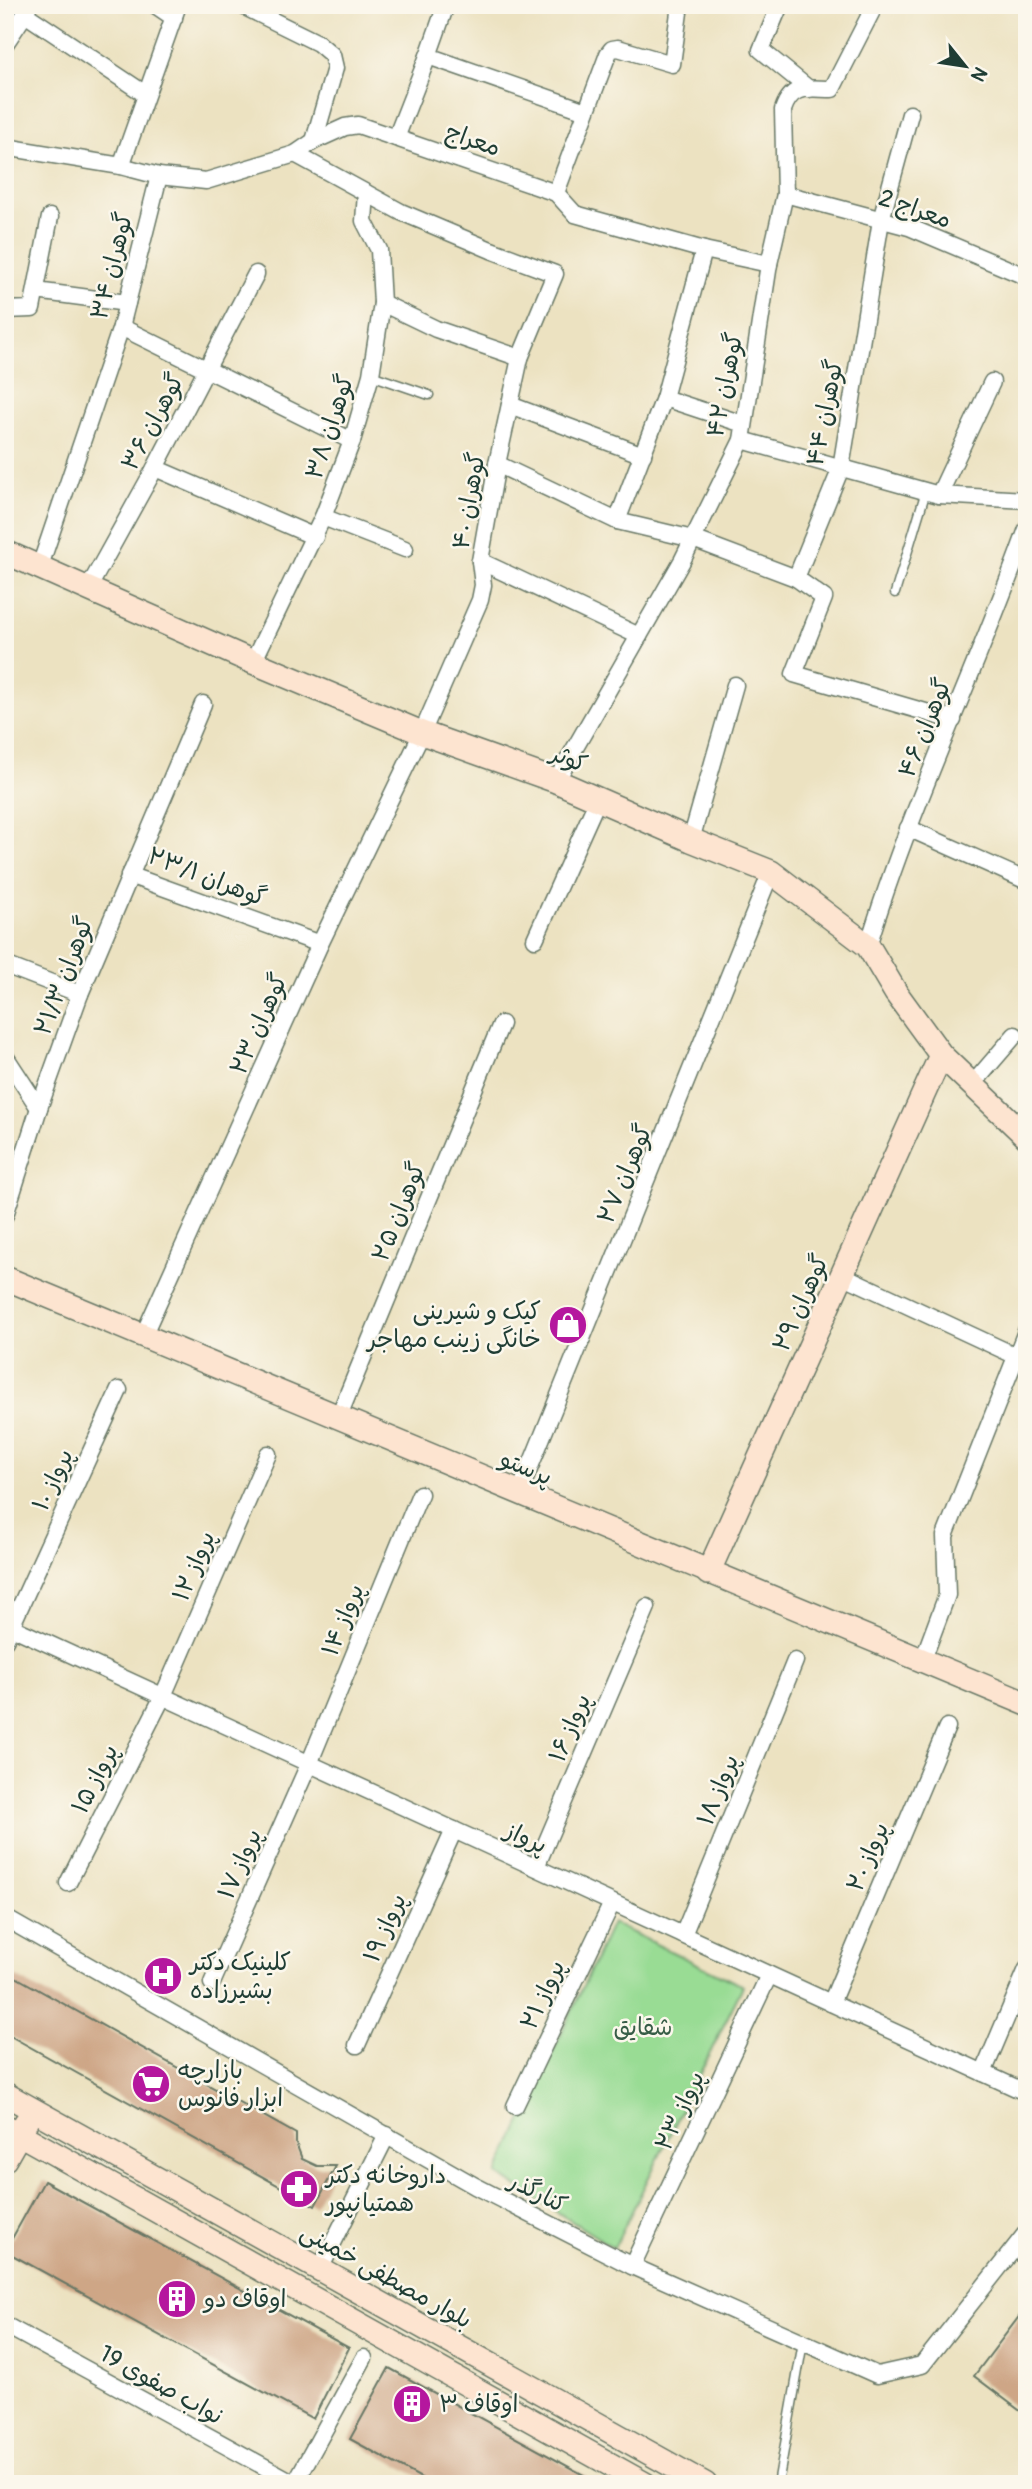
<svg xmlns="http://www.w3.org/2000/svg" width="1032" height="2489" font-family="Pangolin,'Playpen Sans Arabic',sans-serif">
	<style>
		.green { fill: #99dc94; stroke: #5c8c64; stroke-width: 2 }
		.building { fill: #cea686 }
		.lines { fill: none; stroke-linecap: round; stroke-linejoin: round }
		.lane-casing { stroke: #677765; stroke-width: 11 }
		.street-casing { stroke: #677765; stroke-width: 19 }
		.secondary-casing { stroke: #677765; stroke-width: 26 }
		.lane { stroke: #fff; stroke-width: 8 }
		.street { stroke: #fff; stroke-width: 16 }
		.secondary { stroke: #fde4d0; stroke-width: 23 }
		.labels { text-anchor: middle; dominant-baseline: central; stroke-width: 5; stroke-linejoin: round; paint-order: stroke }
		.street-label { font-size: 24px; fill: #1f3d34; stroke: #fbf7ec }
		.poi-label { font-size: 24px; fill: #1f3d34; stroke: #fbf7ec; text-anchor: start }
		.park-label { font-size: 24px; fill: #375d47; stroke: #fbf7ec }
	</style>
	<rect width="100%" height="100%" fill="#fbf7ec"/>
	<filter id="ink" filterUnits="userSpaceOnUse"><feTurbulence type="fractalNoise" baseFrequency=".0143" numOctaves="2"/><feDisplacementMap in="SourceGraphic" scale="14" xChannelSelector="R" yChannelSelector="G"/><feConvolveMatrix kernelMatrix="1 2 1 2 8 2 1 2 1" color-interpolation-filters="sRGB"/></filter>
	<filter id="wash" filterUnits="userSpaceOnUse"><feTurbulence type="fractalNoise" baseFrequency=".00686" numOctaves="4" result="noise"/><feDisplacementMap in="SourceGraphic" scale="28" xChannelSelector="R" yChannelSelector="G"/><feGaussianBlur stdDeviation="1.57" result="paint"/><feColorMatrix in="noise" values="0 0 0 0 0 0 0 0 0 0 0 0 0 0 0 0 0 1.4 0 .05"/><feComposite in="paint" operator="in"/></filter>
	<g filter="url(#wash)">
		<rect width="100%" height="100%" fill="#ece2c1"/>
		<polygon class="green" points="612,1923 743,1986 614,2248 497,2174"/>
		<g id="blocks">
			<g class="building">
				<polygon points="5,1971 296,2134 296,2143 302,2159 317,2166 336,2166 315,2206 5,2033"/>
				<polygon points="44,2181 349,2348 313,2419 5,2251"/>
				<polygon points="1027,2306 1027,2416 974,2376"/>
				<polygon points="389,2368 600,2484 432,2484 350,2439"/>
			</g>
		</g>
	</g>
	<g filter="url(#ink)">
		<use href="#blocks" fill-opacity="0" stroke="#677765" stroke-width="2"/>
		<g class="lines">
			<g class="lane-casing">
				<g id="lane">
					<polyline points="371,375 429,395"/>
					<polyline points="895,593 926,491"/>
					<polyline points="778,2484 803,2342"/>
				</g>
			</g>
			<g class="street-casing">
				<g id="street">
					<polyline points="155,5 174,18"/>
					<polyline points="178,5 121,166 159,176 206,181 295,154 314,141 345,127 358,125 556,193 575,214 704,250 769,264"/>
					<polyline points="241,5 318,43 332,55 335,68 314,141"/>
					<polyline points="446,5 428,56 586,111"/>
					<polyline points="780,5 761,50 809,89"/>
					<polyline points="25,14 145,94"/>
					<polyline points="5,44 25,14 29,5"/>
					<polyline points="910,114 881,220 841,468 796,578 824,598 794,674 953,720"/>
					<polyline points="396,138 428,56"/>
					<polyline points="5,147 121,166"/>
					<polyline points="556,193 608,54 612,49 618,48 672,64 680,5"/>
					<polyline points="785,194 909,227 1027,277"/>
					<polyline points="704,250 664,398 743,424"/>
					<polyline points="36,291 127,303"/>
					<polyline points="382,303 436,329 520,358"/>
					<polyline points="5,310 32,309 50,217"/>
					<polyline points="121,327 352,441"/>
					<polyline points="664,398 617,521 693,539 796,578"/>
					<polyline points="510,405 643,455"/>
					<polyline points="742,440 939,495 1027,500"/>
					<polyline points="497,464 617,521"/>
					<polyline points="155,468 315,537"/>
					<polyline points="939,495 992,382"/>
					<polyline points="323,517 405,549"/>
					<polyline points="480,561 639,636"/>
					<polyline points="40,566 121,327 159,176"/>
					<polyline points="88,589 155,468 256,274"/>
					<polyline points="253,662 323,517 352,441 371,375 382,303 379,250 364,221 366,193"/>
					<path d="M556,781L682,561L742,440L769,264L785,194L783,110C792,83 808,89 832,89L875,5"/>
					<polyline points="908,828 1027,881"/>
					<polyline points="691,840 735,685"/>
					<polyline points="129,875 320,944"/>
					<polyline points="535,939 598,799"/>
					<path d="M868,946C911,804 977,669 1027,529"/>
					<polyline points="5,965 80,994"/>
					<polyline points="5,1056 39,1108"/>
					<polyline points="972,1085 1015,1035"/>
					<polyline points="5,1215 39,1108 80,994 203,704"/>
					<polyline points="842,1275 1016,1356"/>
					<polyline points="143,1336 320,944 422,733 480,600 483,585 480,561 497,464 520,358 555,274 491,250 401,212 295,154"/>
					<polyline points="338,1418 501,1024"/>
					<polyline points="519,1494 771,872"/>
					<polyline points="5,1624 1027,2093"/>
					<polyline points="5,1640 119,1390"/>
					<polyline points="922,1662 947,1595 945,1536 1027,1329"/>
					<polyline points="536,1867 647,1607"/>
					<polyline points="68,1883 163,1696 268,1454"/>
					<polyline points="5,1918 475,2186 632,2266 877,2375 922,2365 1027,2232"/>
					<polyline points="683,1935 795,1661"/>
					<polyline points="212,1983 309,1764 420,1494"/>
					<polyline points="831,2003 947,1727"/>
					<polyline points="357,2045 454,1830"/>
					<polyline points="983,2073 1027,1969"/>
					<polyline points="515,2106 612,1903"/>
					<polyline points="632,2266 769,1975"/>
					<polyline points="320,2269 387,2135"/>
					<polyline points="5,2325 296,2484"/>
					<polyline points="295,2483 364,2358"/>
				</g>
			</g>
			<g class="secondary-casing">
				<g id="secondary">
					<polyline points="5,552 253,662 422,733 556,781 691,840 771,872 868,946 896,993 941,1055 1027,1137"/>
					<polyline points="5,1278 1027,1704"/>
					<polyline points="708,1573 941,1055"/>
					<polyline points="5,2094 705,2484"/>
					<polyline points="5,2126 645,2484"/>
					<polyline points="5,2159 26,2122"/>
				</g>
			</g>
			<use href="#lane" class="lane"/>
			<use href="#street" class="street"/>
			<use href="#secondary" class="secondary"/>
		</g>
	</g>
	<defs>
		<g id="shop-disc" transform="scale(2.0125)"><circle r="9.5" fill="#b5179e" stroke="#fbf7ec"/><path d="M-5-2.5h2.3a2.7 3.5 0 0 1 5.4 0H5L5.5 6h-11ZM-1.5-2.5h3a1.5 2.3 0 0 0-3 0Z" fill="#fff"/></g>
		<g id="hospital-disc" transform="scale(2.0125)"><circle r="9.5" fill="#b5179e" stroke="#fbf7ec"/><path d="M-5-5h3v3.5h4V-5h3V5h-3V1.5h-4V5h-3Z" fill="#fff"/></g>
		<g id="supermarket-disc" transform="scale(2.0125)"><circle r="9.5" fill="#b5179e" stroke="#fbf7ec"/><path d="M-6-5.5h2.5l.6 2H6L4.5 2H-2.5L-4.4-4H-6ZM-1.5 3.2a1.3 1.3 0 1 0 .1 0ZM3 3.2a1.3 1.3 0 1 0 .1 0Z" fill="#fff"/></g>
		<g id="pharmacy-disc" transform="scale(2.0125)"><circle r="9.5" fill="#b5179e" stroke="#fbf7ec"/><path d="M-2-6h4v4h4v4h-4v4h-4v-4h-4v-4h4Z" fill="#fff"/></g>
		<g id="building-disc" transform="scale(2.0125)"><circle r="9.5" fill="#b5179e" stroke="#fbf7ec"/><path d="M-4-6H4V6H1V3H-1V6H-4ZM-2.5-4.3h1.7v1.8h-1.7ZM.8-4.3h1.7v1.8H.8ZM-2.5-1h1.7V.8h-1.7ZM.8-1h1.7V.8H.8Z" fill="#fff"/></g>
	</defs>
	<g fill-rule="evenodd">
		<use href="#shop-disc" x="568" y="1325"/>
		<use href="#hospital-disc" x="163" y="1976"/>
		<use href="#supermarket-disc" x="151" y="2084"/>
		<use href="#pharmacy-disc" x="299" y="2189"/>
		<use href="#building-disc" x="177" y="2299"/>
		<use href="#building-disc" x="412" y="2404"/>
	</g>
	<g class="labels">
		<g class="street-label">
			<text transform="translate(473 140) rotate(19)">معراج</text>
			<text transform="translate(915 209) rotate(19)">معراج 2</text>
			<text transform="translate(112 266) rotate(-76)">گوهران ۳۴</text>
			<text transform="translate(725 385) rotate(-79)">گوهران ۴۲</text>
			<text transform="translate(825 413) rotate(-79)">گوهران ۴۴</text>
			<text transform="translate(153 422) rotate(-62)">گوهران ۳۶</text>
			<text transform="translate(330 427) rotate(-72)">گوهران ۳۸</text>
			<text transform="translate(469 501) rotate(-80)">گوهران ۴۰</text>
			<text transform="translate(925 728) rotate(-68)">گوهران ۴۶</text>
			<text transform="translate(569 759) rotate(22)">کوثر</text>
			<text transform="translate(207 877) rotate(21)">گوهران ۲۳/۱</text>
			<text transform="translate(64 976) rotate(-69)">گوهران ۲۱/۳</text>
			<text transform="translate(259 1024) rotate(-66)">گوهران ۲۳</text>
			<text transform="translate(625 1174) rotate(-67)">گوهران ۲۷</text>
			<text transform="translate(399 1212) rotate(-68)">گوهران ۲۵</text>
			<text transform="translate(801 1303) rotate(-66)">گوهران ۲۹</text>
			<text transform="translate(526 1468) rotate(23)">پرستو</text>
			<text transform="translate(53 1480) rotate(-65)">پرواز ۱۰</text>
			<text transform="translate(194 1566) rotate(-67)">پرواز ۱۲</text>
			<text transform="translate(343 1620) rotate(-68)">پرواز ۱۴</text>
			<text transform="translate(570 1728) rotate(-67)">پرواز ۱۶</text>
			<text transform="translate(95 1779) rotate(-63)">پرواز ۱۵</text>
			<text transform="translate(718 1790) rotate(-68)">پرواز ۱۸</text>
			<text transform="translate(526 1838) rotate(25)">پرواز</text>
			<text transform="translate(868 1857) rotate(-67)">پرواز ۲۰</text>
			<text transform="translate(240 1864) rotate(-66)">پرواز ۱۷</text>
			<text transform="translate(385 1928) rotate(-66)">پرواز ۱۹</text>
			<text transform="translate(543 1995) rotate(-65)">پرواز ۲۱</text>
			<text transform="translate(680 2111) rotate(-65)">پرواز ۲۳</text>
			<text transform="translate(538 2193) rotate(27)">کنارگذر</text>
			<text transform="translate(386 2276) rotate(29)">بلوار مصطفی خمینی</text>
			<text transform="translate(161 2385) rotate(29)">نواب صفوی 19</text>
		</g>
		<g class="poi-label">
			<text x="541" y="1311" text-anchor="end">کیک و شیرینی<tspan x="541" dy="28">خانگی زینب مهاجر</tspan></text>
			<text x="190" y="1962">کلینیک دکتر<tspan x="190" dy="28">بشیرزاده</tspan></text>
			<text x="178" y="2070">بازارچه<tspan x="178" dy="28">ابزار فانوس</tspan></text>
			<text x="326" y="2175">داروخانه دکتر<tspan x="326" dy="28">همتیانپور</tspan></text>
			<text x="204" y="2299">اوقاف دو</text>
			<text x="439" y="2404">اوقاف ۳</text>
		</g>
		<g class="park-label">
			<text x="643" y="2027">شقایق</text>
		</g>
	</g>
	<rect width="1032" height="2489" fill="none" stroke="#fbf7ec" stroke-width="28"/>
	<g transform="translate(965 66) rotate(120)" stroke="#fbf7ec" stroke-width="5" paint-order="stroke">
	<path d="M0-5L12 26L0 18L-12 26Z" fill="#1f3d34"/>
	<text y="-10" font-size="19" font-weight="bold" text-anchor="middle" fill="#1f3d34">N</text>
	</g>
</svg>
